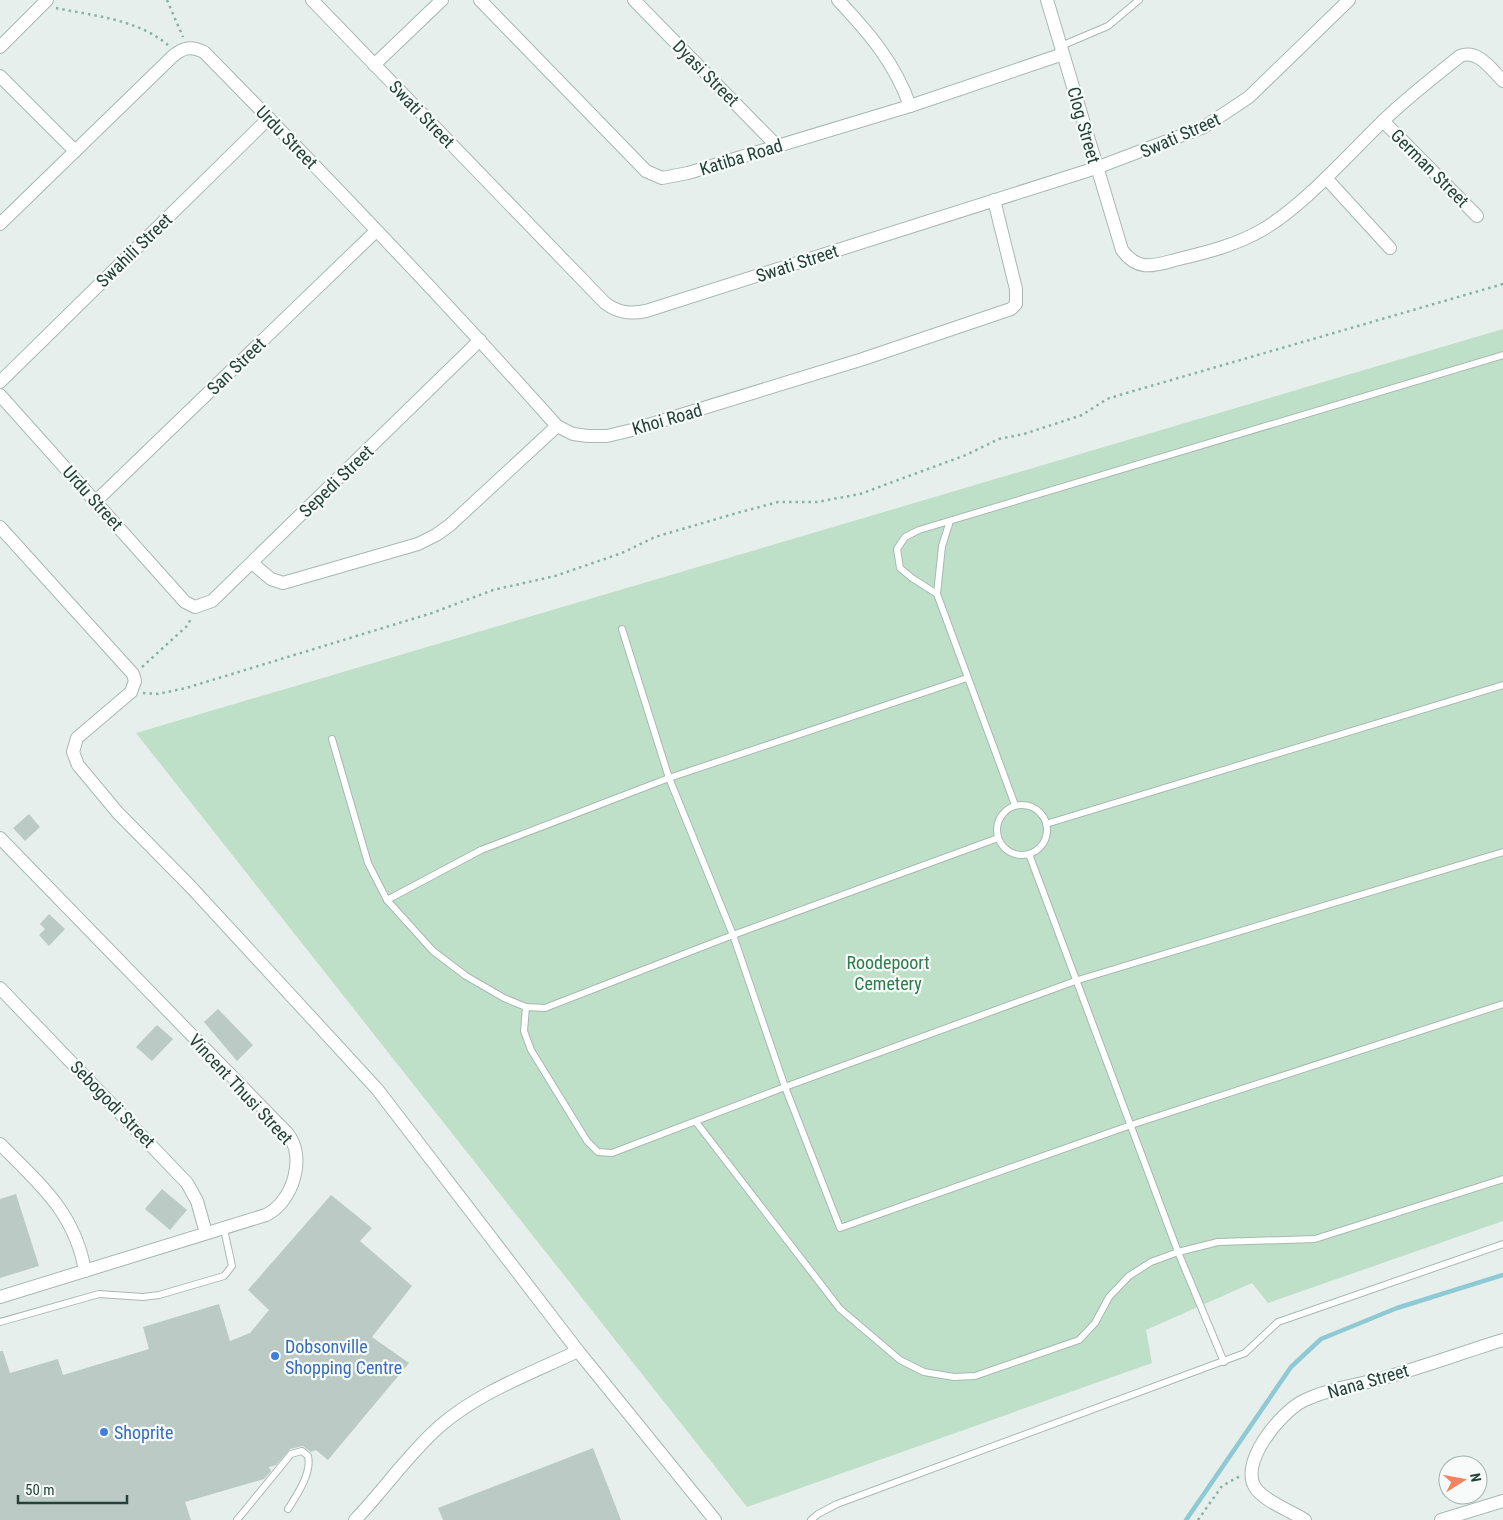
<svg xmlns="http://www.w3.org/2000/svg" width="1503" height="1520" font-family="'Roboto Condensed',sans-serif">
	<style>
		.green { fill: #bfe0c8 }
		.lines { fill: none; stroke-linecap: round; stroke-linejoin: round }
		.stream { stroke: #8ec9d4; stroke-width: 4.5 }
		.building { fill: #bbcac4 }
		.service-casing { stroke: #a8b8b2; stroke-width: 8 }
		.minor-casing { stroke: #a8b8b2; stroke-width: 14 }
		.path { stroke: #86b3a5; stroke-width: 2.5; stroke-dasharray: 2.5 4; stroke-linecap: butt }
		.service { stroke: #fff; stroke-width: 6 }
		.minor { stroke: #fff; stroke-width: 12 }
		.shop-dot { fill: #3f7fe0; stroke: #f7fbf9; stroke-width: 2 }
		.labels { text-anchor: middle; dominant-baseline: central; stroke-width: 4.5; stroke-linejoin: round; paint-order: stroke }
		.street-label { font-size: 18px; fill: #24423a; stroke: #f7fbf9 }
		.park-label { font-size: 18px; fill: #2d7a4b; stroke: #f7fbf9 }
		.shop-label { font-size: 18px; fill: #366cbe; stroke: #f7fbf9; text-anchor: start }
	</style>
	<rect width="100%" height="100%" fill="#e6efeb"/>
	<polygon class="green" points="1503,329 1503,1221 1268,1303 1252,1283 1146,1330 1152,1363 747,1507 136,733"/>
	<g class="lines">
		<polyline class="stream" points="1186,1520 1291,1367 1321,1339 1397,1308 1503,1275"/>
	</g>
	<g class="building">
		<polygon points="29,814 40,827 25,841 13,828"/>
		<polygon points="49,914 65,929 49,946 39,935 45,929 40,924"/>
		<polygon points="218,1009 253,1045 237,1061 204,1022"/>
		<polygon points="157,1025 173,1039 152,1061 136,1047"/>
		<polygon points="162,1189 187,1210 170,1230 145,1209"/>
		<polygon points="16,1194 39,1266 0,1278 0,1199"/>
		<polygon points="331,1195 372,1228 360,1241 412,1286 372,1337 409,1363 328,1460 316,1450 311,1452 303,1446 290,1449 276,1465 269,1467 271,1471 264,1479 185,1502 191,1520 0,1520 0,1351 3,1351 10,1373 58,1359 63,1375 149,1349 143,1327 219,1304 230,1341 250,1333 269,1310 248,1290"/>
		<polygon points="593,1448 621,1520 443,1520 438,1508"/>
	</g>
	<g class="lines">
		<g class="service-casing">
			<g id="service">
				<polyline points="1061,46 1108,26 1139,0"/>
				<polyline points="950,521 942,546 937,594 1015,805"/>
				<polyline points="937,594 912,578 900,568 897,549 905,537 919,530 1503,355"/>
				<polyline points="622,629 669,778 733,935 785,1087 840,1228 1131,1125 1503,1004"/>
				<polyline points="332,739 368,863 387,900 433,951 466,976 504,998 526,1007 545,1008 733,935 998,838"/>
				<circle cx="1022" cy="830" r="25"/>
				<polyline points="1046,824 1503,685"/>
				<polyline points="1029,854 1178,1252 1224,1362"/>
				<polyline points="387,900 481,850 669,778 967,678"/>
				<polyline points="526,1007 524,1031 531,1050 587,1141 598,1152 612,1153 785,1087 1078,980 1503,852"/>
				<polyline points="696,1122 840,1309 900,1360 924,1372 954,1377 975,1376 1079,1340 1095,1323 1109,1297 1129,1276 1151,1262 1178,1252 1218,1242 1315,1239 1503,1179"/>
				<polyline points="0,1322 99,1294 143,1297 159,1295 224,1276 232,1266 224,1229"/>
				<path d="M237,1520L291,1454L302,1451L308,1456C312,1473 297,1495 288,1509"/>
				<polyline points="811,1520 818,1514 837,1504 1245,1353 1278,1322 1503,1244"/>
			</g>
		</g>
		<g class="minor-casing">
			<g id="minor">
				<path d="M312,0L605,303C618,313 630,314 646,311L1096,168L1204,127L1249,97L1349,0"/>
				<polyline points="480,0 646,171 662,178 688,173 910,106 1063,54"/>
				<polyline points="634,0 777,146"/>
				<path d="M838,0C869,33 895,63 910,106"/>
				<path d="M1047,0L1122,250C1139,273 1155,265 1179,259C1208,252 1236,245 1262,230C1303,206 1346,157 1381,123C1405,99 1433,78 1460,56C1478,49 1491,69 1503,81"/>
				<polyline points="0,47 47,0"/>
				<polyline points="374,65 442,0"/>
				<polyline points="0,76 75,151"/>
				<polyline points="1383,121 1477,216"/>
				<polyline points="1326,178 1390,248"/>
				<path d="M0,224L173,56C184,47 191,46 204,52C324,174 443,298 557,426L573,434L588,436H607L632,430L863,359L1011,309L1016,304V289L994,200"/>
				<polyline points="0,382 269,118"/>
				<polyline points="0,395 185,602 195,607 212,601 480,340"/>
				<polyline points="96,501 376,231"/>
				<polyline points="0,527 133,674 135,681 131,692 77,738 73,752 78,765 118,813 190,886 377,1089 578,1351 715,1520"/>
				<polyline points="252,563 271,579 283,583 418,544 436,535 450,525 557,426"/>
				<path d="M0,838L287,1133C307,1156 293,1202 266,1215L0,1297"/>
				<polyline points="0,988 187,1183 197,1201 206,1233"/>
				<path d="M0,1144C40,1184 75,1213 85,1271"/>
				<path d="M355,1520C384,1490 408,1454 440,1426C479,1392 532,1373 578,1351"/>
				<path d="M1305,1520C1291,1511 1268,1503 1257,1490C1236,1465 1281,1412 1303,1401C1329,1388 1360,1385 1387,1377C1426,1366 1464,1352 1503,1340"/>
				<polyline points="1441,1520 1503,1501"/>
			</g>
		</g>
		<g class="path">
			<polyline points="167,0 183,37"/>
			<path d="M56,8C94,16 137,19 168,45"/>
			<polyline points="142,667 188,625 191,618"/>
			<polyline points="143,693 158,694 186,688 432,613 493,590 555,576 622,553 655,537 737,513 778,502 817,502 860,494 966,455 999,439 1024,434 1082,415 1107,399 1123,394 1503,284"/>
			<polyline points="1198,1520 1222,1486 1240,1476"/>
		</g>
		<use href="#service" class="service"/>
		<use href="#minor" class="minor"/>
	</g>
	<g class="shop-dot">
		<circle cx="275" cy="1356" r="5"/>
		<circle cx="104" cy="1432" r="5"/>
	</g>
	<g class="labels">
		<g class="street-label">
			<text transform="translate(706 73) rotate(45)">Dyasi Street</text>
			<text transform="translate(422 114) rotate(46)">Swati Street</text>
			<text transform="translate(1084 125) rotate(74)">Clog Street</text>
			<text transform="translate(1180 135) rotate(-24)">Swati Street</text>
			<text transform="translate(287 137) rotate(46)">Urdu Street</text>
			<text transform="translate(741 157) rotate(-17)">Katiba Road</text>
			<text transform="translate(1430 168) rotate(45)">German Street</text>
			<text transform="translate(134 250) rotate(-44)">Swahili Street</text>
			<text transform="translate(797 263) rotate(-18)">Swati Street</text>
			<text transform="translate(236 366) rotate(-44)">San Street</text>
			<text transform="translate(667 419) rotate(-16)">Khoi Road</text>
			<text transform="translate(336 481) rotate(-44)">Sepedi Street</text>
			<text transform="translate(93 498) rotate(48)">Urdu Street</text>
			<text transform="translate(241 1089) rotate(47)">Vincent Thusi Street</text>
			<text transform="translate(113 1104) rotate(46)">Sebogodi Street</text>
			<text transform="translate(1368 1381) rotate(-16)">Nana Street</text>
		</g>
		<g class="park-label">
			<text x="888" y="962">Roodepoort<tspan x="888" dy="21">Cemetery</tspan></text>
		</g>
		<g class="shop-label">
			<text x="285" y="1346">Dobsonville<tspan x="285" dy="21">Shopping Centre</tspan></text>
			<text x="114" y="1432">Shoprite</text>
		</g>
	</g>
	<g transform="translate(1463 1480) rotate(79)"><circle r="24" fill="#f7fbf9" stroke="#a3b1ad"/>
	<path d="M0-4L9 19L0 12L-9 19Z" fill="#f4845f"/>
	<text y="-8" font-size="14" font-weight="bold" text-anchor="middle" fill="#24423a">N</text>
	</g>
	<path d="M18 1495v8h109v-8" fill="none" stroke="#24423a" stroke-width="2.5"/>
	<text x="25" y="1495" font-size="15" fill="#24423a" stroke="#f7fbf9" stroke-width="4" paint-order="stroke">50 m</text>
</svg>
